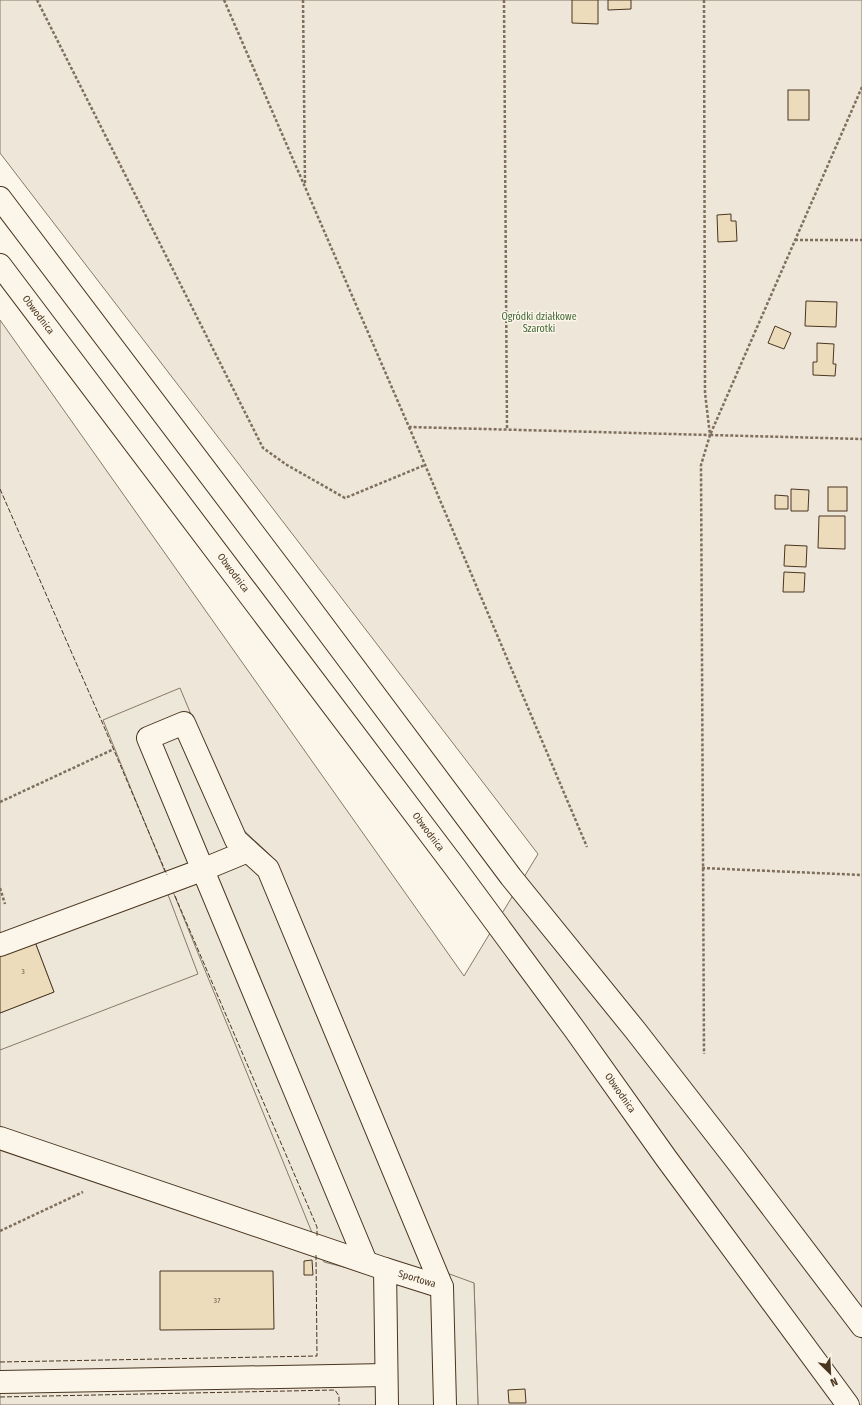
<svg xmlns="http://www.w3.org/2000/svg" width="862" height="1405" font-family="'Fira Sans Condensed',sans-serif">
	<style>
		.green { fill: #ede6d9; stroke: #887966 }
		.parking { fill: #ede7d9; stroke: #887966 }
		.building { fill: #ecdcbc; stroke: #4a3520 }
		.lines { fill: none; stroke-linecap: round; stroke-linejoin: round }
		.minor-casing { stroke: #4a3520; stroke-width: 24 }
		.major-casing { stroke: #4a3520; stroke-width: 24 }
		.path { stroke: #7f6f5c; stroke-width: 2.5; stroke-dasharray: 3 2; stroke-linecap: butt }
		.minor { stroke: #fbf6e9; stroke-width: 22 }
		.major { stroke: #fbf6e9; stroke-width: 22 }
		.fence { stroke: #4a3520; stroke-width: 1; stroke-dasharray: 5 2; stroke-linecap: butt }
		.labels { text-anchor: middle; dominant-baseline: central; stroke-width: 3; stroke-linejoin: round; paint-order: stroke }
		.number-label { font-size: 8px; fill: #725f47 }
		.street-label { font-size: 10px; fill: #4a3520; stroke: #fbf6e9 }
		.park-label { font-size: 10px; fill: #436837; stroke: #fbf6e9 }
	</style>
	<rect width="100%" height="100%" fill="#fbf6e9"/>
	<polygon class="green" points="0,0 862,0 862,1405 478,1405 474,1283 375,1275 378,1405 0,1405 0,320 464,976 538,854 0,153"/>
	<g class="parking">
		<polygon points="180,688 236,823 271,856 444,1272 474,1283 478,1405 378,1405 375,1275 324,1262 103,720"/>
		<polygon points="167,892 198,974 0,1050 0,1013 54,992 35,942"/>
	</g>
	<g class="building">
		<polygon points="572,0 598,0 598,24 572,23"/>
		<polygon points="608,0 631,0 631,9 608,10"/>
		<rect x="788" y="90" width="21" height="30"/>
		<polygon points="731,214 731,221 736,221 737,241 718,242 717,215"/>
		<polygon points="806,301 837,302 836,327 805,326"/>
		<polygon points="775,326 791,333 784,349 768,343"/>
		<polygon points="817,343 834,344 833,364 836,364 835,376 813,375 813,362 817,362"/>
		<rect x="828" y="487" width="19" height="24"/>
		<polygon points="791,489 809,490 808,511 791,511"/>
		<polygon points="775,495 788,496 788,509 775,509"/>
		<polygon points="819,516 845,516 845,549 818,548"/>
		<polygon points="785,545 807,546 806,567 784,566"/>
		<polygon points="784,572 805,573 804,592 783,592"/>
		<polygon points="35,942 54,992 0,1013 0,950"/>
		<polygon points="312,1260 313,1275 304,1275 304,1261"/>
		<polygon points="160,1271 273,1271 274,1329 160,1330"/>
		<polygon points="525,1389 526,1403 509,1403 508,1390"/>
	</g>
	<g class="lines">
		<g class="minor-casing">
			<g id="minor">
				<polyline points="0,945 202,870 248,851"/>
				<polyline points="0,1138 385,1269"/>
				<polyline points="366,1262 148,738 184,723 236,840 268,869 442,1287"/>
				<polyline points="0,1382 386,1375"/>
				<polyline points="387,1405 385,1269 442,1287 445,1405"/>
			</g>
		</g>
		<g class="major-casing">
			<g id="major">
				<polyline points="0,198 292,584 511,877 635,1030 736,1160 862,1326"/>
				<polyline points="0,265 454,866 575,1030 666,1158 848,1405"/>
			</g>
		</g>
		<g class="path">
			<polyline points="37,0 263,448 287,465 345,498 425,465"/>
			<polyline points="224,0 409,427 710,435"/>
			<polyline points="303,0 305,184"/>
			<polyline points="504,0 507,429"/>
			<polyline points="704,0 705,393 710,435 701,465 704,1054"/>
			<polyline points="862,87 710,435 862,439"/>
			<polyline points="795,240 862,240"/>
			<polyline points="409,427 587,847"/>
			<polyline points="0,802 114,749"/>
			<polyline points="702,868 862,875"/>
			<polyline points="0,888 5,904"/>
			<polyline points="0,1231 83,1192"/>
		</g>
		<use href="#minor" class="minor"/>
		<use href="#major" class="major"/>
		<g class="fence">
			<polyline points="0,489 102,722 167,875"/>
			<polyline points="175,896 317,1227 317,1237"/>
			<polyline points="0,1362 317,1356 316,1255"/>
			<polyline points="0,1397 335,1390 339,1396 339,1405"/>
		</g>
	</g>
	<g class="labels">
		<g class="number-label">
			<text x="23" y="971">3</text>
			<text x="217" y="1300">37</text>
		</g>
		<g class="street-label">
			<text transform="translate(38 315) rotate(53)">Obwodnica</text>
			<text transform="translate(233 573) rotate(53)">Obwodnica</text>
			<text transform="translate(428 832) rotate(53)">Obwodnica</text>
			<text transform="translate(620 1093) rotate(55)">Obwodnica</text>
			<text transform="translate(417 1279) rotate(17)">Sportowa</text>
		</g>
		<g class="park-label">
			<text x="539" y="317">Ogródki działkowe<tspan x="539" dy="12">Szarotki</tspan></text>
		</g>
	</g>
	<g transform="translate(830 1373) rotate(156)" stroke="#fbf6e9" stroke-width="3" paint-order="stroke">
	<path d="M0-3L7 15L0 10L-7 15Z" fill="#4a3520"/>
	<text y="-6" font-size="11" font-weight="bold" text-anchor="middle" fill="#4a3520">N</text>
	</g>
</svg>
